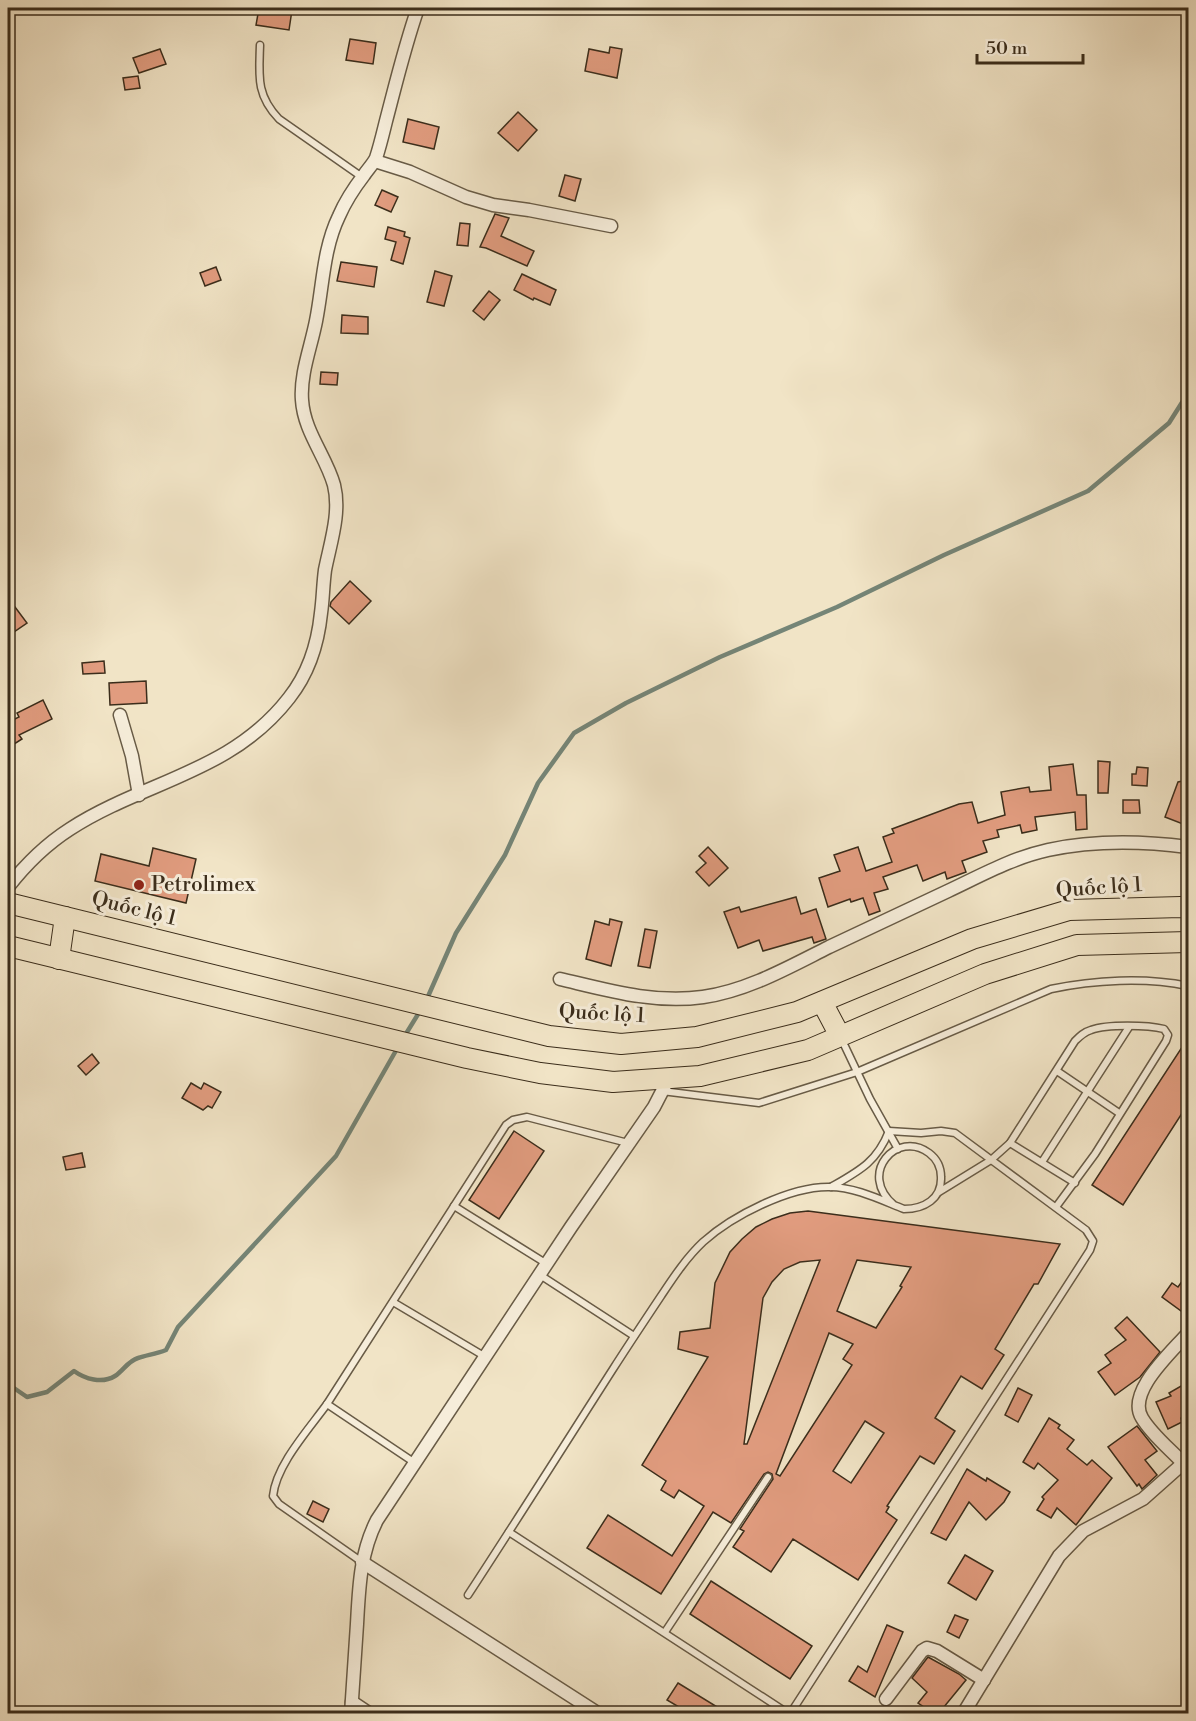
<svg xmlns="http://www.w3.org/2000/svg" width="1196" height="1721" font-family="'Libre Bodoni',serif">
	<style>
		.lines { fill: none; stroke-linecap: round; stroke-linejoin: round }
		.stream { stroke: #758577; stroke-width: 4.5 }
		.building { fill: #e19c7f; stroke: #3b2d1b; stroke-width: 1.5; fill-rule: evenodd }
		.service-casing { stroke: #685b46; stroke-width: 9 }
		.minor-casing { stroke: #685b46; stroke-width: 15 }
		.trunk-casing { stroke: #3b2d1b; stroke-width: 22 }
		.service { stroke: #f6edda; stroke-width: 6 }
		.minor { stroke: #f6edda; stroke-width: 12 }
		.trunk { stroke: #f1e4c6; stroke-width: 20 }
		.poi-dot { fill: #8f2418; stroke: #f6edda; stroke-width: 2 }
		.labels { text-anchor: middle; dominant-baseline: central; stroke-width: 6; stroke-linejoin: round; paint-order: stroke }
		.poi-label { font-size: 21px; fill: #3b2d1b; stroke: #f6edda; text-anchor: start }
		.street-label { font-size: 21px; fill: #3b2d1b; stroke: #f6edda }
	</style>
	<rect width="100%" height="100%" fill="#f1e4c6"/>
	<filter id="stains"><feTurbulence type="fractalNoise" baseFrequency=".00333" numOctaves="4"/><feColorMatrix values="0 0 0 0 .2 0 0 0 0 .09 0 0 0 0 .02 0 0 0 .5 -.17"/></filter>
	<radialGradient id="worn" r=".72"><stop offset=".6" stop-color="#630" stop-opacity="0"/><stop offset="1" stop-color="#630" stop-opacity=".3"/></radialGradient>
	<g class="lines">
		<g class="stream">
			<polyline points="426,1001 456,933 505,855 538,783 574,733 626,703 720,657 837,607 944,555 1088,491 1169,423 1188,393"/>
			<polyline points="404,1037 420,1011"/>
			<path d="M8,1384L27,1397L47,1392L74,1371C85,1379 102,1384 115,1376C123,1371 128,1361 138,1358C147,1355 156,1354 166,1350L178,1327L336,1156L398,1047"/>
		</g>
	</g>
	<g class="building">
		<polygon points="259,8 292,10 289,30 256,25"/>
		<polygon points="350,39 376,43 373,64 346,60"/>
		<polygon points="610,47 622,49 617,78 585,71 589,49 609,53"/>
		<polygon points="160,49 166,64 139,73 133,58"/>
		<polygon points="138,76 140,88 125,90 123,78"/>
		<polygon points="518,112 537,130 518,151 498,133"/>
		<polygon points="408,119 439,127 434,149 403,142"/>
		<polygon points="565,175 581,179 575,201 559,196"/>
		<polygon points="382,190 398,197 391,212 375,205"/>
		<polygon points="495,214 509,218 501,236 534,251 527,266 486,248 480,247"/>
		<polygon points="460,223 470,224 468,246 457,245"/>
		<polygon points="388,227 405,232 404,236 410,238 403,264 391,260 396,242 385,239"/>
		<polygon points="341,262 377,267 374,287 337,281"/>
		<polygon points="216,267 221,280 205,286 200,273"/>
		<polygon points="435,271 452,276 444,306 427,302"/>
		<polygon points="522,274 556,290 550,305 534,298 533,300 514,290"/>
		<polygon points="489,291 500,300 484,320 473,311"/>
		<polygon points="342,315 368,317 368,334 341,333"/>
		<polygon points="321,372 338,373 337,385 320,384"/>
		<polygon points="350,581 371,601 349,624 330,606 331,602"/>
		<polygon points="15,607 27,623 8,636 8,612"/>
		<polygon points="104,661 105,673 83,674 82,663"/>
		<polygon points="146,681 147,703 110,705 109,683"/>
		<polygon points="43,700 52,719 19,735 22,739 8,748 8,715 11,721 19,717 17,713"/>
		<polygon points="1098,761 1110,762 1108,793 1098,793"/>
		<polygon points="1073,764 1077,795 1086,795 1087,829 1076,830 1075,812 1035,817 1037,830 1022,833 1020,825 997,830 999,837 983,841 987,852 962,861 966,872 947,879 945,872 923,881 917,865 883,877 888,889 874,893 880,911 869,915 863,898 851,902 850,899 828,907 819,878 840,871 834,855 858,847 866,871 892,862 883,837 894,833 892,829 959,804 972,802 978,823 1005,815 1001,792 1029,787 1030,792 1051,790 1049,767"/>
		<polygon points="1137,767 1148,768 1147,786 1132,785 1132,774 1136,774"/>
		<polygon points="1188,780 1188,826 1165,817 1178,782"/>
		<polygon points="1123,800 1139,800 1140,813 1123,813"/>
		<polygon points="708,847 728,868 709,886 696,872 706,863 699,856"/>
		<polygon points="153,848 196,859 186,903 95,881 101,854 149,866"/>
		<polygon points="796,897 801,914 816,909 826,939 814,943 812,937 763,951 759,940 738,948 724,912 739,907 741,912"/>
		<polygon points="610,919 622,922 611,966 586,959 595,921 609,925"/>
		<polygon points="645,929 657,931 650,968 638,966"/>
		<polygon points="1188,1038 1188,1104 1123,1205 1092,1185"/>
		<polygon points="92,1054 99,1063 86,1075 78,1066"/>
		<polygon points="191,1083 201,1089 204,1083 221,1092 212,1108 208,1106 203,1110 182,1098"/>
		<polygon points="514,1131 544,1151 499,1219 469,1200"/>
		<polygon points="82,1153 85,1167 66,1170 63,1157"/>
		<path d="M808,1211L1060,1244L1038,1284H1034L995,1349L1004,1355L982,1389L961,1376L935,1418L955,1431L934,1464L920,1456L887,1506L889,1507L886,1512L897,1520L858,1580L793,1539L771,1572L733,1547L744,1531L740,1529L773,1479L772,1474L768,1472L764,1474L731,1523L713,1512L661,1594L587,1548L608,1515L672,1556L704,1506L679,1490L674,1498L661,1490L666,1481L642,1465L708,1357L678,1349L680,1332L710,1328L715,1283L730,1252L742,1239L756,1227L772,1219L790,1213ZM820,1260L747,1444H744L763,1298L772,1282L784,1269L800,1262ZM857,1260L911,1267L900,1286L902,1287L876,1328L837,1311ZM829,1333L853,1344L843,1359L852,1365L780,1476L776,1474ZM865,1421L884,1433L851,1483L833,1471Z"/>
		<polygon points="1188,1273 1188,1316 1162,1297 1172,1283 1178,1287"/>
		<polygon points="1127,1317 1160,1352 1140,1377 1115,1395 1098,1372 1111,1363 1105,1355 1126,1340 1115,1328"/>
		<polygon points="1188,1382 1188,1414 1181,1418 1182,1422 1168,1429 1156,1402 1171,1396 1169,1393"/>
		<polygon points="1018,1388 1032,1395 1018,1422 1005,1415"/>
		<polygon points="1049,1418 1060,1425 1058,1428 1074,1440 1067,1449 1087,1465 1092,1460 1112,1478 1076,1525 1057,1508 1051,1518 1037,1510 1044,1499 1042,1497 1058,1480 1038,1463 1034,1469 1023,1462"/>
		<polygon points="1137,1426 1157,1451 1145,1460 1157,1475 1142,1489 1139,1484 1137,1486 1108,1447"/>
		<polygon points="967,1469 986,1481 987,1478 1010,1492 1004,1502 986,1520 969,1502 946,1540 931,1533"/>
		<polygon points="313,1501 329,1509 323,1522 307,1514"/>
		<polygon points="965,1555 993,1571 976,1600 948,1583"/>
		<polygon points="711,1581 812,1646 790,1679 690,1614"/>
		<polygon points="955,1615 968,1620 959,1638 947,1632"/>
		<polygon points="887,1625 903,1632 875,1697 849,1681 858,1666 867,1672"/>
		<polygon points="928,1657 959,1674 966,1680 939,1713 918,1713 924,1707 918,1703 927,1692 912,1678"/>
		<polygon points="678,1683 727,1713 689,1713 667,1700"/>
	</g>
	<g class="lines">
		<g class="service-casing">
			<g id="service">
				<path d="M260,45C259,76 256,95 279,119L362,177"/>
				<polyline points="841,1038 870,1099 898,1149"/>
				<polyline points="1057,1071 1119,1113"/>
				<path d="M662,1091L759,1103L857,1072L1051,989C1094,980 1145,977 1188,986"/>
				<polyline points="1010,1143 1075,1183"/>
				<polyline points="1042,1162 1129,1027"/>
				<path d="M939,1192L991,1160L1010,1143L1075,1041C1080,1036 1084,1032 1091,1030C1107,1024 1148,1025 1164,1029L1168,1035L1166,1041L1095,1154L1056,1207"/>
				<polyline points="454,1206 547,1264"/>
				<polyline points="540,1275 634,1336"/>
				<polyline points="393,1302 484,1356"/>
				<polyline points="327,1404 415,1463"/>
				<polyline points="509,1532 789,1714"/>
				<path d="M362,1562L279,1504L273,1496C276,1465 309,1429 327,1404L506,1125L513,1120L527,1117L628,1143"/>
				<path d="M468,1595C517,1520 565,1444 613,1369C629,1344 645,1320 661,1296C673,1278 686,1258 703,1242C732,1216 790,1186 830,1187C855,1187 881,1200 904,1209C924,1209 942,1199 941,1177C941,1168 937,1159 929,1153C897,1129 857,1174 894,1205"/>
				<polyline points="665,1632 768,1477"/>
				<path d="M790,1714L1090,1250L1093,1241L1086,1230L955,1133L941,1131L921,1133L889,1131C877,1162 859,1171 831,1187"/>
			</g>
		</g>
		<g class="minor-casing">
			<g id="minor">
				<polyline points="375,161 410,172 466,197 493,205 529,210 611,226"/>
				<polyline points="120,715 132,756 139,795"/>
				<path d="M8,887C26,864 45,845 70,829C144,781 231,773 289,698C308,674 318,643 321,613C323,599 323,585 325,570C330,544 341,513 334,485C326,456 304,432 302,400C300,374 311,347 316,321C323,286 323,249 339,216C345,202 354,188 364,175C368,169 373,164 376,158C380,146 383,133 386,121C396,83 405,45 418,8"/>
				<path d="M560,979C607,990 654,1004 703,997C747,991 789,967 829,947C869,928 908,910 948,891C982,875 1012,858 1048,850C1094,840 1142,841 1188,847"/>
				<path d="M1183,1463C1170,1449 1152,1435 1142,1418C1126,1392 1172,1352 1188,1333"/>
				<polyline points="362,1562 599,1714"/>
				<polyline points="886,1699 922,1651 927,1648 937,1651 984,1680"/>
				<polyline points="352,1702 370,1714"/>
				<path d="M351,1714C353,1684 355,1654 357,1624C359,1588 360,1553 377,1520L571,1227L654,1107L669,1078"/>
				<polyline points="963,1714 1059,1556 1083,1531 1143,1499 1188,1459"/>
			</g>
		</g>
		<g class="trunk-casing">
			<g id="trunk">
				<polyline points="8,903 549,1036 621,1044 697,1037 797,1012 972,939 1069,910 1181,907 1188,909"/>
				<polyline points="8,946 467,1058 540,1073 613,1082 700,1076 808,1050 985,974 1077,945 1188,942"/>
				<polyline points="59,959 65,917"/>
				<polyline points="822,1002 840,1036"/>
			</g>
		</g>
		<use href="#service" class="service"/>
		<use href="#minor" class="minor"/>
		<use href="#trunk" class="trunk"/>
	</g>
	<circle class="poi-dot" cx="139" cy="885" r="6"/>
	<g class="labels">
		<g class="poi-label">
			<text x="151" y="885">Petrolimex</text>
		</g>
		<g class="street-label">
			<text transform="translate(1099 888) rotate(-4)">Quốc lộ 1</text>
			<text transform="translate(134 909) rotate(14)">Quốc lộ 1</text>
			<text transform="translate(602 1014) rotate(3)">Quốc lộ 1</text>
		</g>
	</g>
	<rect width="1196" height="1721" fill="none" stroke="#f1e4c6" stroke-width="30"/>
	<rect x="9" y="9" width="1178" height="1703" fill="none" stroke="#3b2d1b" stroke-width="3"/>
	<rect x="15" y="15" width="1166" height="1691" fill="none" stroke="#3b2d1b" stroke-width="1.5"/>
	<path d="M977 54v9h106v-9" fill="none" stroke="#3b2d1b" stroke-width="3"/>
	<text x="986" y="54" font-size="18" fill="#3b2d1b" stroke="#f6edda" stroke-width="4.5" paint-order="stroke">50 m</text>
	<rect width="100%" height="100%" filter="url(#stains)"/>
	<rect width="100%" height="100%" fill="url(#worn)"/>
</svg>
